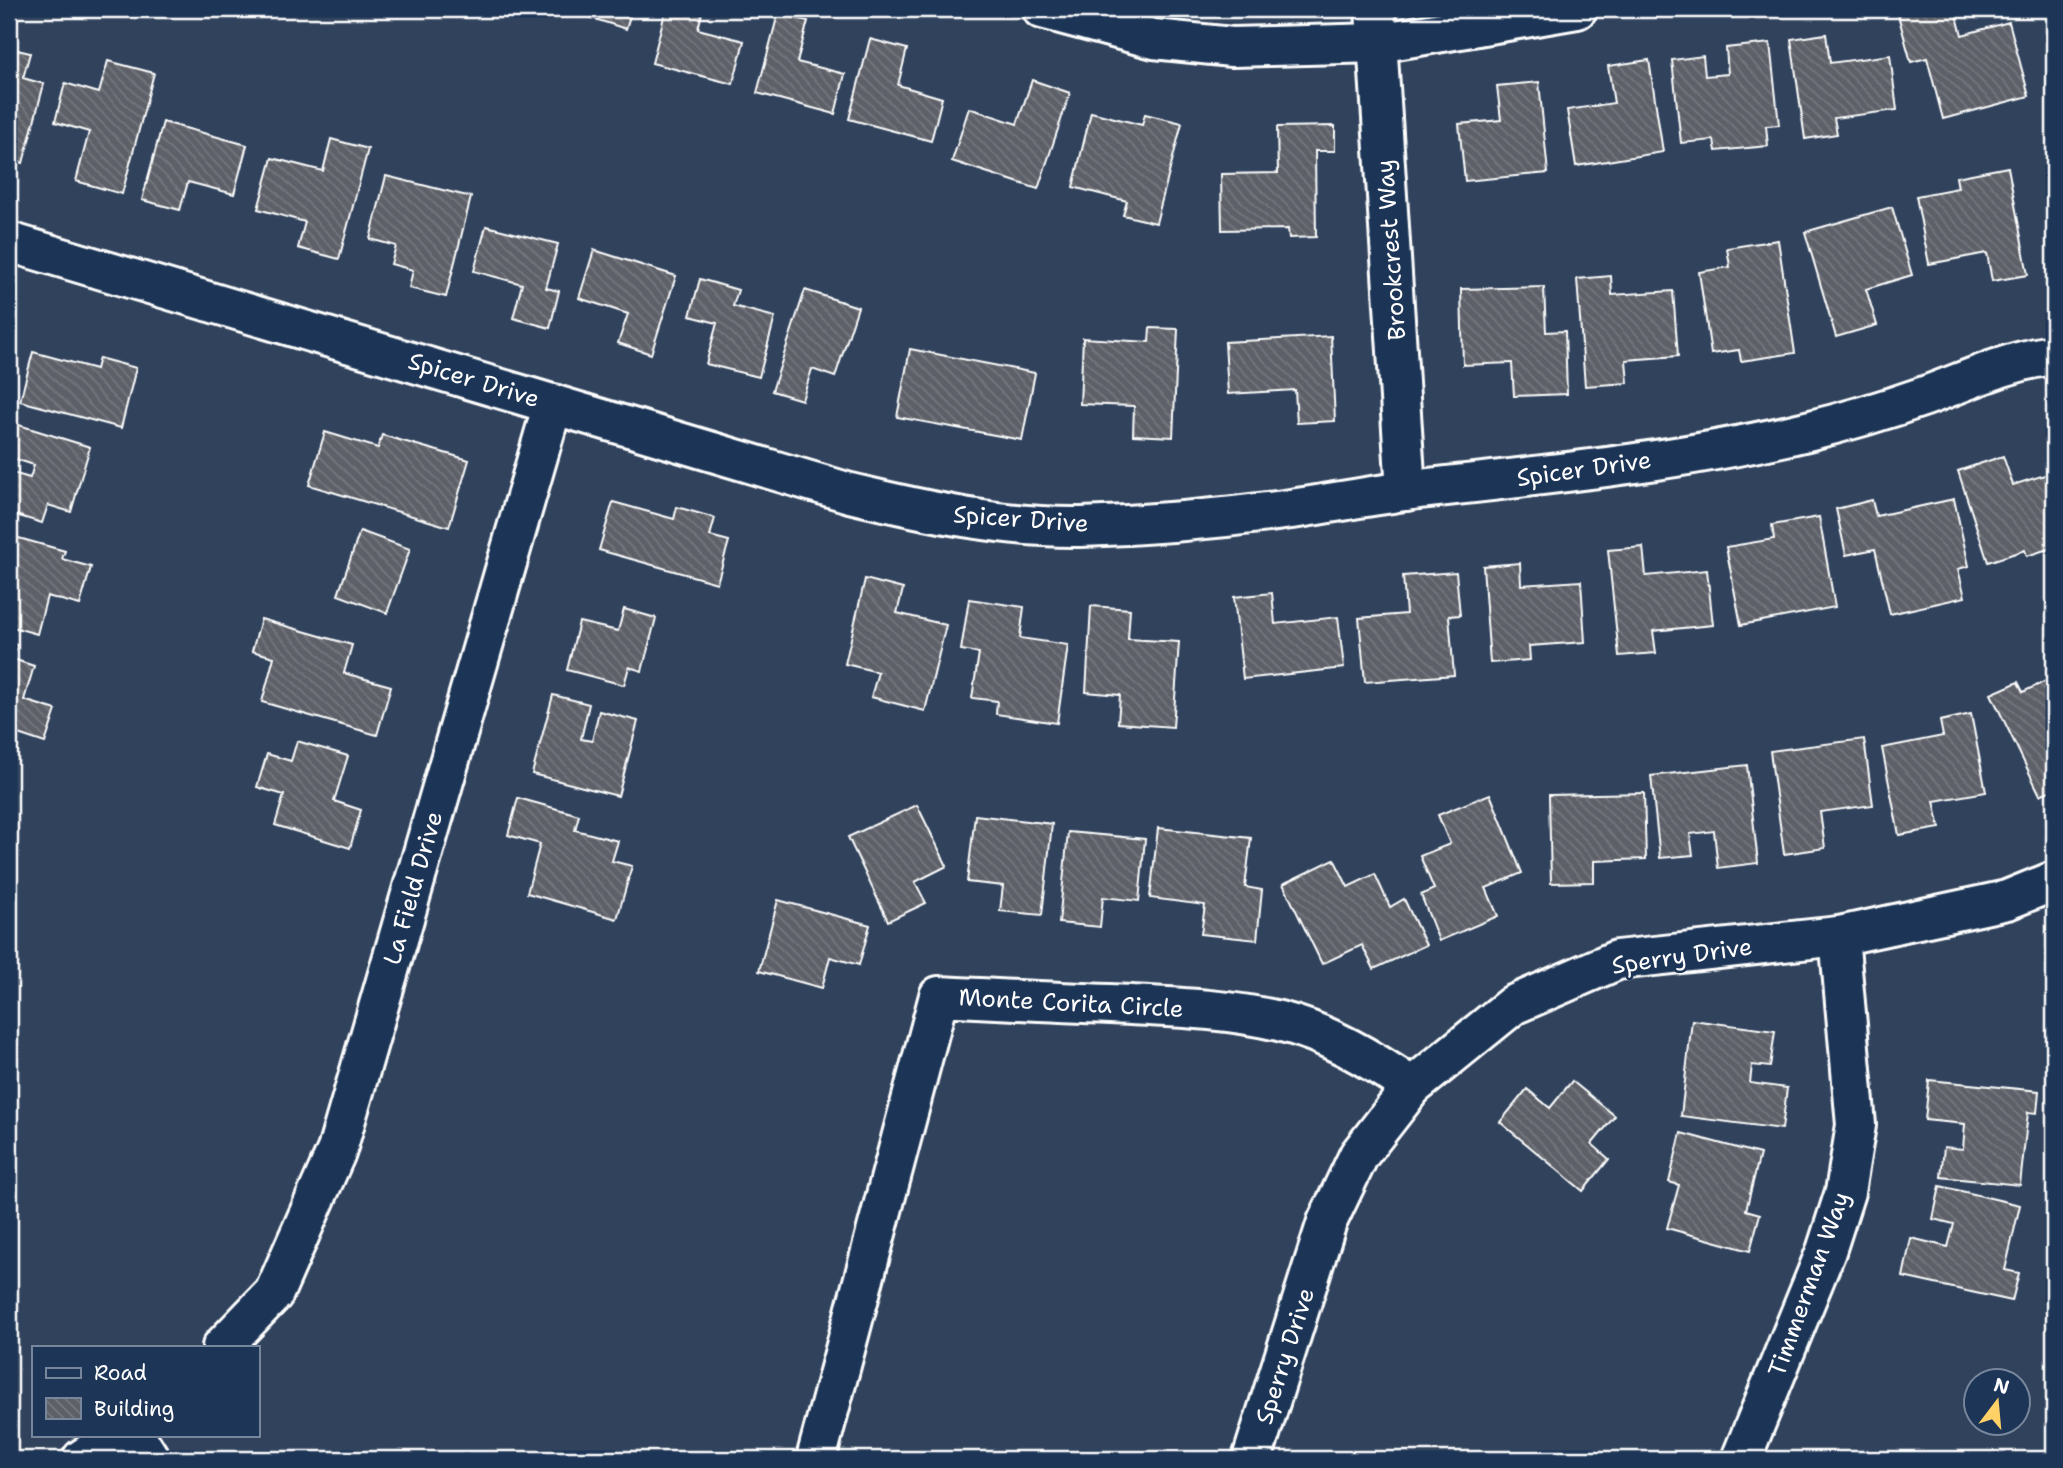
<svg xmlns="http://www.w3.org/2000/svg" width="2063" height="1468" font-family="'Shantell Sans',sans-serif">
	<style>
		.building { fill: url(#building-back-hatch); stroke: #fff; stroke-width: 2 }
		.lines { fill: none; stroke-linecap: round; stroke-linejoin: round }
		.minor-casing { stroke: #fff; stroke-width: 44 }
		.minor { stroke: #1d3557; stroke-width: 38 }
		.labels { text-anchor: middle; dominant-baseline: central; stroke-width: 5; stroke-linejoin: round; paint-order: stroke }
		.street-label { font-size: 24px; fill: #fff; stroke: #1d3557 }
	</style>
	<defs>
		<pattern id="building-back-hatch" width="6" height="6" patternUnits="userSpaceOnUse" patternTransform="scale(1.75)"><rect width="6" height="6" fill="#5d6067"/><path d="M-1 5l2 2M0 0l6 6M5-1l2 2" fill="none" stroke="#75787e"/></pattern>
	</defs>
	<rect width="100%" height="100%" fill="#30425c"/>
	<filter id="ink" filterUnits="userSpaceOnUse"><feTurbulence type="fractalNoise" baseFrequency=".0143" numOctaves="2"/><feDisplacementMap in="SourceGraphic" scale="14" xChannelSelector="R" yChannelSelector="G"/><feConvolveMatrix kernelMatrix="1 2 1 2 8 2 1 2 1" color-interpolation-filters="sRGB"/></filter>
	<g filter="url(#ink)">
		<g class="building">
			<polygon points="564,9 632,9 626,29"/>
			<polygon points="666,9 703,9 698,29 744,41 733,84 652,63"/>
			<polygon points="1920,9 1955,9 1962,35 2009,22 2029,96 1943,119 1927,58 1911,62 1898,15"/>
			<polygon points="778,14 808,21 797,62 845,74 835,114 757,93"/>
			<polygon points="1826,34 1830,63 1890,55 1897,110 1834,118 1837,134 1805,139 1791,39"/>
			<polygon points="870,39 907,49 898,85 942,98 931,141 849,119"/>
			<polygon points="1770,43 1779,125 1766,126 1768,146 1716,151 1714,140 1681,143 1672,60 1703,56 1705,76 1728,74 1726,48"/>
			<polygon points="9,48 30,53 23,78 44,84 23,163 9,159"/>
			<polygon points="1649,60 1663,152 1576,166 1567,110 1614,103 1608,66"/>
			<polygon points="108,61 154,73 122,194 76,181 89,132 55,122 65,83 99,93"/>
			<polygon points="1032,80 1070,93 1038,189 952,161 969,108 1017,124"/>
			<polygon points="1539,82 1548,173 1465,181 1459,124 1501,120 1497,86"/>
			<polygon points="1091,112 1142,125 1145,114 1182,123 1156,223 1123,215 1127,201 1073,187"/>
			<polygon points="163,122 247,145 234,194 188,182 180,210 142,200"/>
			<polygon points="1335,126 1335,151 1315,151 1316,237 1289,238 1288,229 1222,230 1221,174 1278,173 1277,127"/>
			<polygon points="331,139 368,149 339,259 298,248 305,222 258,209 272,158 323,171"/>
			<polygon points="2008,167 2028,275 1992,281 1987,253 1929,264 1916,196 1958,188 1956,177"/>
			<polygon points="386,176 471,197 446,297 409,288 413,270 391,264 396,246 370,239"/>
			<polygon points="1892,207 1912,275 1866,289 1877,325 1836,337 1805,232"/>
			<polygon points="486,226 558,244 546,288 559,291 550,328 513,318 522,284 474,271"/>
			<polygon points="1778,240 1795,353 1741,361 1739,350 1711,354 1699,272 1730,267 1727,248"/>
			<polygon points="594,250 676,276 651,354 618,343 628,314 579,298"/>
			<polygon points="1611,276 1612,295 1673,291 1678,356 1626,360 1628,383 1585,386 1577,279"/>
			<polygon points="700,279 738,290 733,306 775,317 759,377 706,364 717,323 690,316"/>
			<polygon points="1544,287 1546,332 1565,331 1567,394 1514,396 1512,363 1463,365 1461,289"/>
			<polygon points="805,290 858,307 835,377 812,369 802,400 772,391"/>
			<polygon points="1150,328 1178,329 1173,437 1133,435 1134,406 1080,404 1083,338 1149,342"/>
			<polygon points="1331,336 1335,421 1297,423 1295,390 1228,394 1225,342"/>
			<polygon points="910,349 1035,373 1022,440 897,417"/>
			<polygon points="33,352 96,369 99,358 136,368 121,428 20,401"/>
			<polygon points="9,422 90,447 71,512 48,505 42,523 9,513 9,472 30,478 34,465 9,457"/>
			<polygon points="325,432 378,448 382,435 469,460 449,527 309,485"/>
			<polygon points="2003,456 2013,485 2054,472 2054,547 2027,556 2025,550 1988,562 1958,471"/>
			<polygon points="1954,499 1969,566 1958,569 1965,597 1890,614 1875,549 1846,555 1836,509 1872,500 1876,516"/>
			<polygon points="613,502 674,519 677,507 715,518 710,536 729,541 717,583 599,550"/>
			<polygon points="1819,517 1835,607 1741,625 1726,547 1774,539 1772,525"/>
			<polygon points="360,531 410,549 387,613 338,595"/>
			<polygon points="15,537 65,551 62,559 91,567 80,605 47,596 37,634 9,626 9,560"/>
			<polygon points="1643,547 1646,576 1707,570 1713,625 1653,631 1656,653 1619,656 1608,550"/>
			<polygon points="1520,563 1521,585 1581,581 1585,642 1529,646 1530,660 1490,663 1483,566"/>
			<polygon points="1456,572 1460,615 1449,616 1454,675 1365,682 1359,618 1406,614 1403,576"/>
			<polygon points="865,579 903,589 897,613 946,625 925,711 871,697 878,672 845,664"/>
			<polygon points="1272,593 1275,624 1338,617 1344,668 1243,679 1234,597"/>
			<polygon points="969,599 1024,607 1020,638 1068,645 1057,723 996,714 997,701 972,698 979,653 961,650"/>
			<polygon points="1091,606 1130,609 1128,639 1179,642 1173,727 1118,723 1120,695 1086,692"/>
			<polygon points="624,609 656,618 642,671 629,667 624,685 567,670 579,622 618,631"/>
			<polygon points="261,619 352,645 344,673 391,686 377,735 262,702 274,657 252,651"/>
			<polygon points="9,642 17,645 13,659 34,666 24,700 56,710 45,743 9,731"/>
			<polygon points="2054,677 2054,734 2051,736 2054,743 2054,789 2040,795 1991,694 2018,682 2023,692"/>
			<polygon points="553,695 589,704 581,739 592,741 599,711 638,721 618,796 532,774"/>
			<polygon points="1971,714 1986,792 1934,801 1940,828 1899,835 1882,748 1943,736 1940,721"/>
			<polygon points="1864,739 1873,805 1820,812 1825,848 1784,854 1770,751"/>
			<polygon points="297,741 348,756 334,801 361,810 350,848 275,825 284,795 257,787 267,754 291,761"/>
			<polygon points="1747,765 1758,863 1718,868 1714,831 1690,834 1693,855 1660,858 1651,776"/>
			<polygon points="1644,793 1646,859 1594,861 1594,882 1551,883 1549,795"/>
			<polygon points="1490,794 1522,873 1486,888 1498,916 1439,941 1421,895 1434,889 1420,856 1450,844 1438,815"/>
			<polygon points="518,798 579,815 575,830 618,841 612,861 632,866 617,919 527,893 540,844 508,835"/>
			<polygon points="917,805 947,866 915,882 926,903 888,921 848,837"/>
			<polygon points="975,815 1052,824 1042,915 1000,911 1003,886 967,882"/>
			<polygon points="1158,828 1251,838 1245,887 1262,890 1257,940 1201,934 1205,905 1150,898"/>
			<polygon points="1068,832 1145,839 1139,901 1103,897 1100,927 1059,923"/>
			<polygon points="1334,859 1348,887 1375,874 1390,907 1404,899 1426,945 1374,969 1362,945 1322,964 1283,884"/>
			<polygon points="778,900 870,925 859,965 830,957 822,988 759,971"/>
			<polygon points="1692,1020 1775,1031 1770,1067 1752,1065 1750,1083 1787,1088 1782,1129 1681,1116"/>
			<polygon points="1929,1080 2039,1091 2037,1113 2028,1112 2020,1185 1941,1177 1944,1147 1963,1149 1965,1124 1925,1120"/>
			<polygon points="1572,1081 1615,1116 1592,1144 1609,1159 1583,1191 1500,1122 1527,1089 1550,1108"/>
			<polygon points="1681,1133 1760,1154 1746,1210 1760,1214 1750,1251 1667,1228 1679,1185 1669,1182"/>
			<polygon points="1940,1186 2020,1205 2005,1270 2019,1273 2012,1301 1903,1277 1911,1238 1948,1247 1954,1224 1933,1219"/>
		</g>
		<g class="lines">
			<g class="minor-casing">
				<g id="minor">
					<polyline points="1042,9 1154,39 1232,47 1378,43 1577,9"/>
					<polyline points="1375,9 1406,491"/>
					<path d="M9,242L850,493C925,511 1003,528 1081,527C1149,525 1217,519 1284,510C1326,504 1369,496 1412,490C1544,475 1678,462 1807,431C1845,422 1888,409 1925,396C1967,381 2009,360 2054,355"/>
					<polyline points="222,1347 274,1293 337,1150 553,404"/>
					<polyline points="135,1435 150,1459"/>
					<polyline points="82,1459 118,1435"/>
					<path d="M816,1459L939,996C996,999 1053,1002 1110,1004C1167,1007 1224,1008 1279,1021C1328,1033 1371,1059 1412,1087"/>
					<polyline points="1252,1459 1327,1222 1359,1155 1412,1087 1513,1005 1617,960 1839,936 2007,900 2054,881"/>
					<polyline points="1741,1459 1826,1251 1845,1192 1856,1125 1839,936"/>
				</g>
			</g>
			<use href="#minor" class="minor"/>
		</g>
	</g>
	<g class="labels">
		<g class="street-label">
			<text transform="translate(1391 250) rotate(-94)">Brookcrest Way</text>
			<text transform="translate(474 380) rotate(17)">Spicer Drive</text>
			<text transform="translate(1584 469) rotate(-8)">Spicer Drive</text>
			<text transform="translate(1021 519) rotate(4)">Spicer Drive</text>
			<text transform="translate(413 888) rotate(-74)">La Field Drive</text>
			<text transform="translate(1682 956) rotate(-8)">Sperry Drive</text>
			<text transform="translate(1071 1003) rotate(3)">Monte Corita Circle</text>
			<text transform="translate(1809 1284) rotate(-70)">Timmerman Way</text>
			<text transform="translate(1285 1356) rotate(-72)">Sperry Drive</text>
		</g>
	</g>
	<rect width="2063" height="1468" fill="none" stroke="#1d3557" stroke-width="35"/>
	<rect x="18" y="18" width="2028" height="1433" fill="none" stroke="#fff" stroke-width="2.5" filter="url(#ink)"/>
	<rect x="32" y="1346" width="228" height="91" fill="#1d3557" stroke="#77869a" stroke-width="2"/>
	<rect x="46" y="1368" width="35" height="10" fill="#1d3557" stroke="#77869a" stroke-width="2"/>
	<text x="94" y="1380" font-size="21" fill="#ffffff">Road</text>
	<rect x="46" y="1398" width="35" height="21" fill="url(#building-back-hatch)" stroke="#77869a" stroke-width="2"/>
	<text x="94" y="1416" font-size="21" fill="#ffffff">Building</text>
	<g transform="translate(1997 1402) rotate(16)"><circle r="33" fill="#1d3557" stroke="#77869a" stroke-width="2"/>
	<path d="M0-5L12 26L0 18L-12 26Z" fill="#ffd166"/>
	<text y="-10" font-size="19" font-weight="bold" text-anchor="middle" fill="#ffffff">N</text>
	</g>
</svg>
